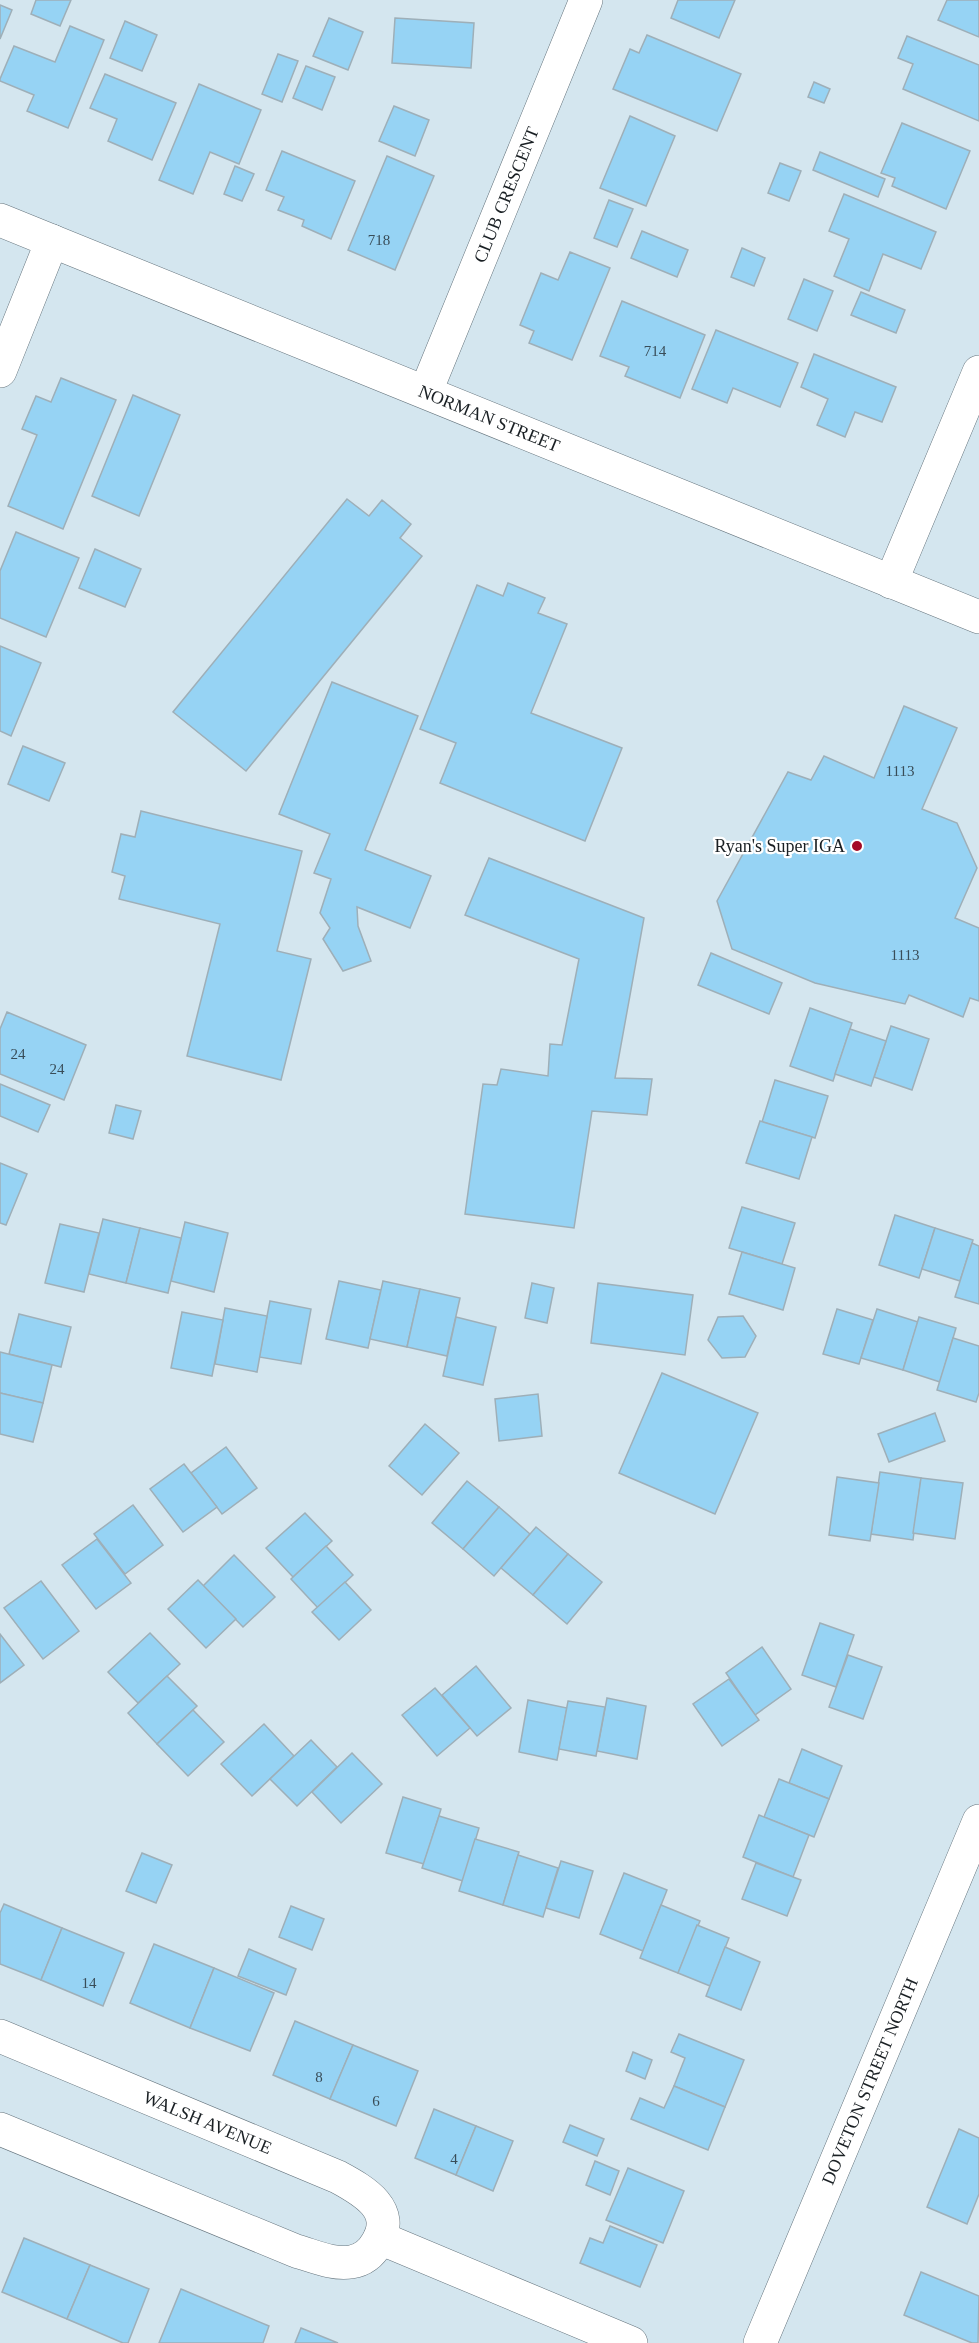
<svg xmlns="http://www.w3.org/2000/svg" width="979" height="2343" font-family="Georgia,serif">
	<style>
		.building { fill: #96d3f4; stroke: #9eafb8; stroke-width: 1.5 }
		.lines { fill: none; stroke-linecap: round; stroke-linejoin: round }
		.street-casing { stroke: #66757e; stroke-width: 34 }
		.secondary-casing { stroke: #66757e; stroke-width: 34 }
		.street { stroke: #fff; stroke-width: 33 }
		.secondary { stroke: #fff; stroke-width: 33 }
		.poi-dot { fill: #a40825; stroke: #fff; stroke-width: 2 }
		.labels { text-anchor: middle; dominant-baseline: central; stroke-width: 4.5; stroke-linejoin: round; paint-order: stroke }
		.number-label { font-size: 15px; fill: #394d58 }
		.street-label { font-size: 18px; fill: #1a2024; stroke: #fff }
		.poi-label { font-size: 18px; fill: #1a2024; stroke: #fff; text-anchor: end }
	</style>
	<rect width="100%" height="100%" fill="#d4e6ef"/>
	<g class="building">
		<polygon points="36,0 71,0 60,26 31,14"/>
		<polygon points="678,0 735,0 719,38 671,18"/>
		<polygon points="947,0 979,0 979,37 938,20"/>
		<polygon points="0,5 12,10 0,39"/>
		<polygon points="329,18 363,32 348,70 313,56"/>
		<polygon points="395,18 474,23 471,68 392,63"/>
		<polygon points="125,21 157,35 142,71 110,58"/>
		<polygon points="70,26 104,40 68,128 27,111 34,95 0,81 0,79 14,46 55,62"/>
		<polygon points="647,35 741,74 717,131 613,89 630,49 639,53"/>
		<polygon points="907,36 979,65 979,121 903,89 913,64 898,58"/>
		<polygon points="278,54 298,61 282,102 262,94"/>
		<polygon points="306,66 335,77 322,110 293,98"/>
		<polygon points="105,74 176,103 152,160 108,141 117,119 90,108"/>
		<polygon points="814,82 830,89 824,103 808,97"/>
		<polygon points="199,84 261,110 239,164 210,152 193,194 159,180"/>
		<polygon points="394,106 429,120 415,156 379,141"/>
		<polygon points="630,116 675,136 646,206 600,188"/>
		<polygon points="902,123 970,151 946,209 892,186 895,178 881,173"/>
		<polygon points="282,151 355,181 331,239 302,226 304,220 278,210 284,197 266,190"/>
		<polygon points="820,152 885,179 878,197 813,170"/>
		<polygon points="387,156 434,176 395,270 348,250"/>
		<polygon points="780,163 801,171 789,201 768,193"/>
		<polygon points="235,166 254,174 242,201 224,194"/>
		<polygon points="844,194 936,232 921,269 883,254 869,291 834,276 849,239 829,231"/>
		<polygon points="609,200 633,209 617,247 594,238"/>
		<polygon points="642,231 688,250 677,277 631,258"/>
		<polygon points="742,248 765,258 754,286 731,277"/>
		<polygon points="570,252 610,268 572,360 529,343 534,331 520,325 541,273 558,280"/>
		<polygon points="804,279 833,291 817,331 788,319"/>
		<polygon points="861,292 905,310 896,333 851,315"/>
		<polygon points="622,301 705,335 680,398 625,376 629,367 600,356"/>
		<polygon points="716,330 798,363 780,407 733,388 727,403 692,389"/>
		<polygon points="814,354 896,387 882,422 855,412 845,437 817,425 828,399 801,387"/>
		<polygon points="61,378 116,400 63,529 8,506 37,435 22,429 36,396 51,402"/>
		<polygon points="133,395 180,415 139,516 92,496"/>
		<polygon points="347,499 369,516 382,500 411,524 400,538 422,556 246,771 173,712"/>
		<polygon points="16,532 79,558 46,637 0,618 0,571"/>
		<polygon points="95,549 141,569 125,607 79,588"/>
		<polygon points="508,583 545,598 538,613 567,624 531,713 622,748 585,841 440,783 456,743 420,729 477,585 503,596"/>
		<polygon points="0,646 41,663 11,736 0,731"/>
		<polygon points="332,682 418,716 365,850 431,876 410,928 357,907 358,926 371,961 343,971 323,939 330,928 320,913 331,879 314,873 330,834 279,814"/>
		<polygon points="904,706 957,728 922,809 957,823 977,868 955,918 979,928 979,1001 970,998 963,1017 909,995 905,1004 815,983 732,949 717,901 788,772 811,780 824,756 874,778"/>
		<polygon points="23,746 65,763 49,801 8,784"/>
		<polygon points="141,811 302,851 277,951 311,959 281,1080 187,1056 220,924 119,899 125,876 112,872 121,834 135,837"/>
		<polygon points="489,858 644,918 615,1078 652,1079 647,1115 592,1111 574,1228 465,1214 483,1084 497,1085 501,1069 548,1076 550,1044 562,1045 579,959 465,915"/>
		<polygon points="711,953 782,983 769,1014 698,985"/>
		<polygon points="810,1008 852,1023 833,1081 790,1066"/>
		<polygon points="7,1012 86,1045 64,1100 0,1074 0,1029"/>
		<polygon points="891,1026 929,1039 912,1090 874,1077"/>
		<polygon points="850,1029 886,1041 871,1086 835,1074"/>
		<polygon points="775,1080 828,1096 815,1138 762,1122"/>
		<polygon points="0,1084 50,1105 38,1132 0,1116"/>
		<polygon points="116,1105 141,1111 133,1139 109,1133"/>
		<polygon points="760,1121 812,1137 799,1179 746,1163"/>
		<polygon points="0,1163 27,1174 6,1225 0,1223"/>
		<polygon points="742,1207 795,1223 782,1264 729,1248"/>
		<polygon points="895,1215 935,1228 919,1278 879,1265"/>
		<polygon points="103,1219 140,1228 126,1283 89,1274"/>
		<polygon points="185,1222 228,1233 214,1292 171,1281"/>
		<polygon points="60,1224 99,1233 84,1292 45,1283"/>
		<polygon points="140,1228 181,1238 168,1293 126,1283"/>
		<polygon points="935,1228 973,1240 960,1281 922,1269"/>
		<polygon points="972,1243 979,1246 979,1304 955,1297"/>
		<polygon points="742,1252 795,1268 783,1310 729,1294"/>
		<polygon points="339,1281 381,1290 368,1348 326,1339"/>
		<polygon points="383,1281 420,1289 407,1347 370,1339"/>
		<polygon points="532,1283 554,1288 547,1323 525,1318"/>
		<polygon points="598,1283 693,1295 685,1355 591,1343"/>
		<polygon points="420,1289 460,1298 447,1356 407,1347"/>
		<polygon points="270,1301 311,1309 301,1364 259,1357"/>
		<polygon points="225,1308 267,1316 257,1372 215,1364"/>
		<polygon points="837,1309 873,1320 859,1364 823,1354"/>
		<polygon points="877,1309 918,1322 903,1370 861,1358"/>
		<polygon points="182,1312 223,1320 212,1376 171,1368"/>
		<polygon points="19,1314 71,1327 61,1367 9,1354"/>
		<polygon points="743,1316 756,1336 745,1357 722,1358 708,1340 718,1317"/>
		<polygon points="456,1317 496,1327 483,1385 443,1376"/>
		<polygon points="919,1317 956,1328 940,1382 903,1370"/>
		<polygon points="953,1338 979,1346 979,1393 976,1402 937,1390"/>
		<polygon points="0,1352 52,1365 43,1403 0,1393"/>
		<polygon points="662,1373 758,1413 715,1514 619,1473"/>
		<polygon points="0,1393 43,1403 33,1442 0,1434"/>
		<polygon points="538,1394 542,1436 499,1441 495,1399"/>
		<polygon points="935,1413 945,1441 889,1462 878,1434"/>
		<polygon points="425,1424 459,1453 422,1495 389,1466"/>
		<polygon points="226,1447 257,1488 222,1514 191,1473"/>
		<polygon points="184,1464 217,1507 183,1532 150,1489"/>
		<polygon points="880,1472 921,1478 913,1540 871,1534"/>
		<polygon points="837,1477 879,1483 870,1541 829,1535"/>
		<polygon points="921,1478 963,1483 955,1539 913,1533"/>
		<polygon points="467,1481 499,1507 463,1549 432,1523"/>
		<polygon points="133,1505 163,1545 125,1574 94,1534"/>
		<polygon points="499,1507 530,1534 494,1576 463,1549"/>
		<polygon points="305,1513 332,1541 293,1577 266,1548"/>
		<polygon points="536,1527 568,1554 533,1595 501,1568"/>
		<polygon points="97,1539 131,1583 96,1609 62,1565"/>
		<polygon points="326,1546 353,1575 318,1608 291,1579"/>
		<polygon points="568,1554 602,1582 567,1624 533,1595"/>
		<polygon points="234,1555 275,1597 243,1627 203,1586"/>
		<polygon points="198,1580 236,1619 206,1648 168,1609"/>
		<polygon points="41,1581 79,1631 43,1659 4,1608"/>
		<polygon points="345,1582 371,1610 339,1640 312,1612"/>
		<polygon points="820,1623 854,1635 836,1687 802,1675"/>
		<polygon points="150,1633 180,1664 138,1703 108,1672"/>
		<polygon points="0,1634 24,1665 0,1683"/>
		<polygon points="762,1647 791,1689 755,1715 726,1673"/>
		<polygon points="848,1655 882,1667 863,1719 829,1707"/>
		<polygon points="476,1666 511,1708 477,1736 442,1695"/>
		<polygon points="167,1676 197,1706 157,1744 128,1713"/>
		<polygon points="729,1679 759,1720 722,1746 693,1704"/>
		<polygon points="435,1688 470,1728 437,1756 402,1715"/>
		<polygon points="607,1698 646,1706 637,1759 597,1751"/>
		<polygon points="528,1700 567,1708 557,1760 519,1752"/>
		<polygon points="568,1701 605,1707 596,1756 559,1749"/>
		<polygon points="193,1710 224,1742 188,1776 157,1744"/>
		<polygon points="264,1724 294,1756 252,1796 221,1764"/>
		<polygon points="311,1740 337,1767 297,1806 270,1779"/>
		<polygon points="802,1749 842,1766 829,1799 789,1783"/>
		<polygon points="352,1753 382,1784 341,1823 312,1792"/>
		<polygon points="779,1779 829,1799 814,1837 764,1817"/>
		<polygon points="403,1797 441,1809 424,1864 386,1853"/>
		<polygon points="759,1815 809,1835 793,1877 743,1857"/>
		<polygon points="439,1816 479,1828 463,1881 422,1868"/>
		<polygon points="475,1839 519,1852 503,1905 459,1891"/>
		<polygon points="142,1853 172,1865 156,1903 126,1891"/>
		<polygon points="518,1855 558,1868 543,1917 503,1905"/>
		<polygon points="561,1861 593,1871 579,1918 546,1908"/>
		<polygon points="756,1863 801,1880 787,1916 742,1899"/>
		<polygon points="624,1873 667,1890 643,1951 600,1934"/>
		<polygon points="4,1904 62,1928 41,1980 0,1964 0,1913"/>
		<polygon points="661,1905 700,1921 678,1973 640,1958"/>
		<polygon points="291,1906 324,1919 312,1950 279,1937"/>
		<polygon points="697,1925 729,1938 710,1986 678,1973"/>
		<polygon points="62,1928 124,1953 103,2006 41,1980"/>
		<polygon points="154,1944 214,1968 190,2028 130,2003"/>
		<polygon points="725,1947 760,1962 741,2010 706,1996"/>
		<polygon points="249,1949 296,1969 286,1995 238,1976"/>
		<polygon points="214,1968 274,1993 250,2051 190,2028"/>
		<polygon points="295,2021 353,2045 330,2099 273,2075"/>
		<polygon points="679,2034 744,2060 725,2107 674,2086 685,2058 671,2052"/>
		<polygon points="353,2045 418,2071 396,2126 330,2099"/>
		<polygon points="633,2052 652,2060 645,2079 626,2071"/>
		<polygon points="674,2086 725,2107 708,2150 631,2119 640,2098 664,2108"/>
		<polygon points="434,2109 476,2126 456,2175 415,2158"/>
		<polygon points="570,2125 604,2139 597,2156 563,2142"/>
		<polygon points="476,2126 513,2141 493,2191 456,2175"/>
		<polygon points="959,2129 979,2138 979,2194 967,2224 927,2207"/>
		<polygon points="595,2161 619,2171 610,2195 586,2185"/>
		<polygon points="628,2168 684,2191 663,2243 606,2220"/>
		<polygon points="610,2226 657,2245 640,2287 580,2263 590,2238 603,2243"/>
		<polygon points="24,2238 90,2265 67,2319 2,2292"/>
		<polygon points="90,2265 149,2289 128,2343 123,2343 67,2319"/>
		<polygon points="921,2272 979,2296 978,2343 972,2343 904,2315"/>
		<polygon points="181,2289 269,2326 263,2343 159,2343"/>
		<polygon points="301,2328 338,2343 295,2343"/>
	</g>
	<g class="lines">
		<g class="street-casing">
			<g id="street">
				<polyline points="0,371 52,241"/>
				<path id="s1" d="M426,391L586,0"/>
				<polyline points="891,582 979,372"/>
				<path id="s2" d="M0,2036L338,2177C364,2191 397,2210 377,2243C371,2254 363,2260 351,2262C333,2265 314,2256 296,2251L0,2129"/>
				<polyline points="380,2238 631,2343"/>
			</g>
		</g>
		<g class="secondary-casing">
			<g id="secondary">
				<path id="s3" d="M0,220L979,617"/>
				<path id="s4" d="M760,2343L979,1821"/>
			</g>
		</g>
		<use href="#street" class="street"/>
		<use href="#secondary" class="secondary"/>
	</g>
	<circle class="poi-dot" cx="857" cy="846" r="6"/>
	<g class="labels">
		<g class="number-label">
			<text x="379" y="240">718</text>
			<text x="655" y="351">714</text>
			<text x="900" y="771">1113</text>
			<text x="905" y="955">1113</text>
			<text x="18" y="1054">24</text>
			<text x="57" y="1069">24</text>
			<text x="89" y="1983">14</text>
			<text x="319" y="2077">8</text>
			<text x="376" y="2101">6</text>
			<text x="454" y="2159">4</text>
		</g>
		<g class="street-label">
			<text stroke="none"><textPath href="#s1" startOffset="212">CLUB CRESCENT</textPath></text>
			<text stroke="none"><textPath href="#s3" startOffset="528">NORMAN STREET</textPath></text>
			<text stroke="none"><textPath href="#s4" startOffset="284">DOVETON STREET NORTH</textPath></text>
			<text stroke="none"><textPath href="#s2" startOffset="225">WALSH AVENUE</textPath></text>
		</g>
		<g class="poi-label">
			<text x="845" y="846">Ryan's Super IGA</text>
		</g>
	</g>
</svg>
